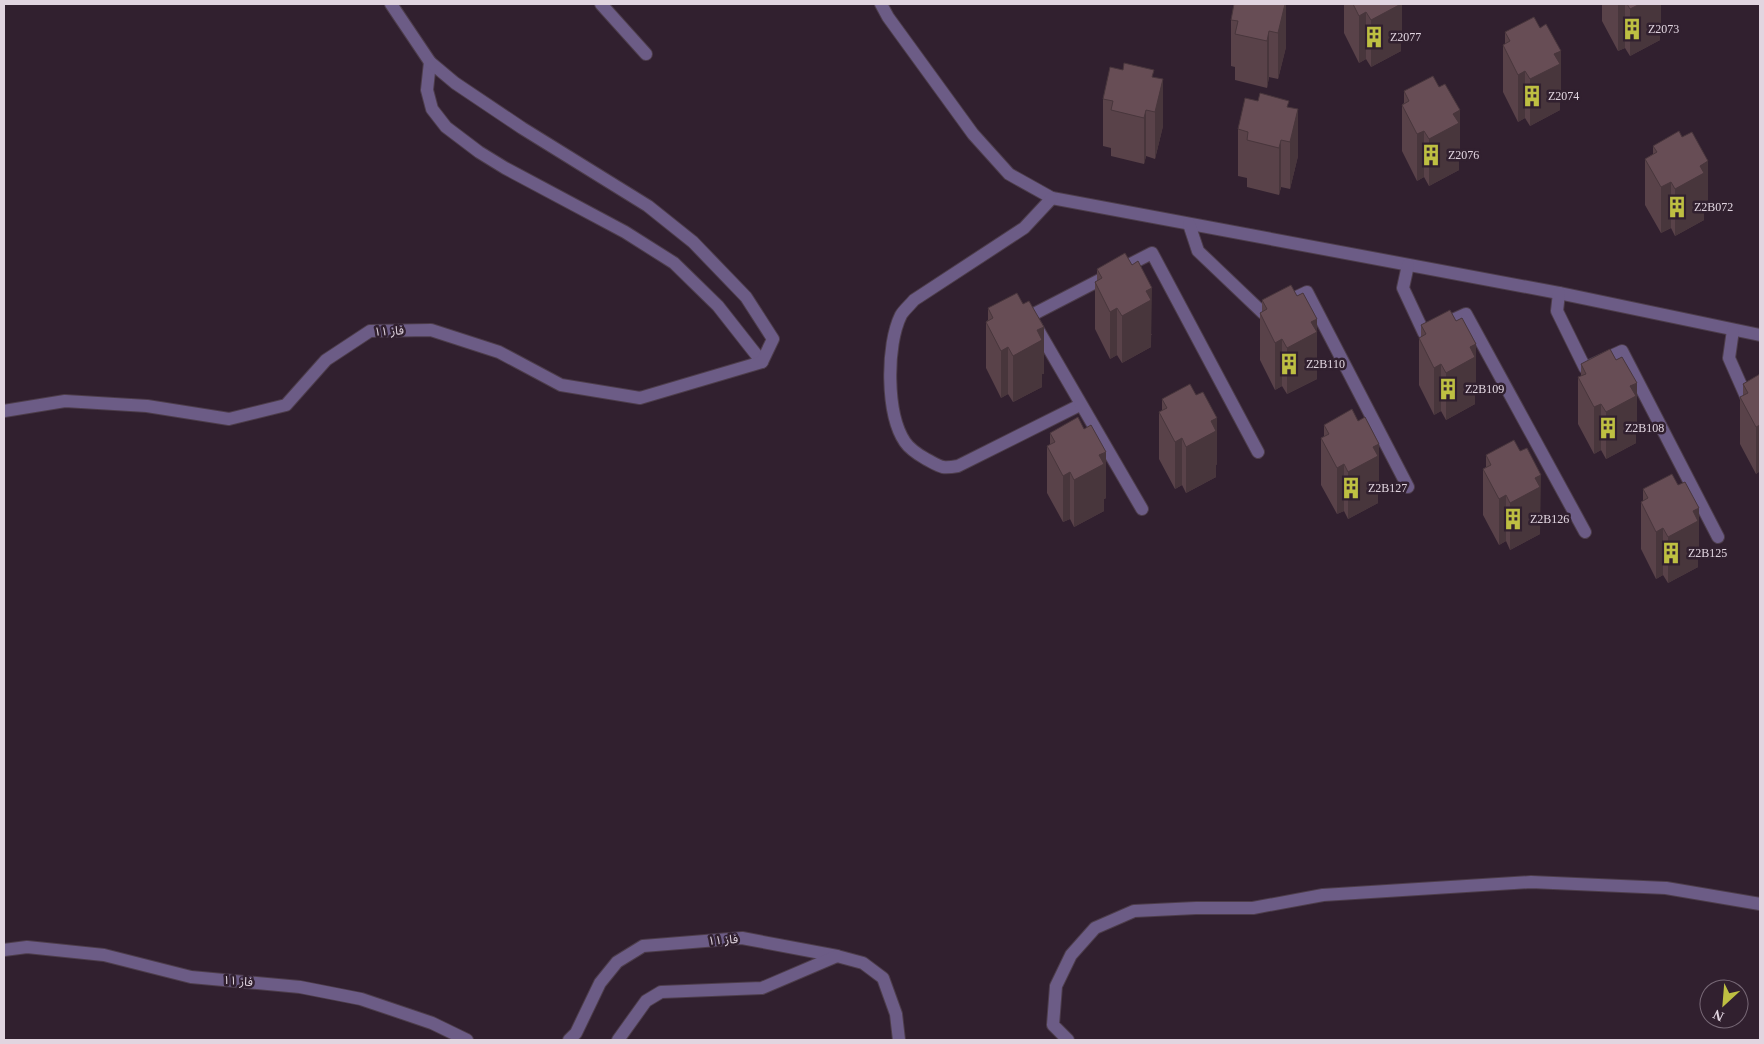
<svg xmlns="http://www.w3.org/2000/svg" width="1764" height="1044" font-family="'Times New Roman','Noto Sans Arabic',serif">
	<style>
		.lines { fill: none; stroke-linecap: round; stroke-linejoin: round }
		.minor-casing { stroke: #4d3d4b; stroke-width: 14 }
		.minor { stroke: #6c5c86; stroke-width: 12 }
		.wall { fill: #594249 }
		.shaded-wall { fill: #48363c }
		.building { fill: #674d55; stroke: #48363c }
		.labels { text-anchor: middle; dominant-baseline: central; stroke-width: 5; stroke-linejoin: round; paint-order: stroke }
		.poi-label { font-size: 12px; fill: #e1d5e0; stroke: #31202f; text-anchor: start }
		.street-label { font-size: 12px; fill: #e1d5e0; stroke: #31202f }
	</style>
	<rect width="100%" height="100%" fill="#31202f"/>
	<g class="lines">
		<g class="minor-casing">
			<g id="minor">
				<polyline points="601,4 646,54"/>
				<polyline points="881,4 888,17 973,134 1009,174 1052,198 1559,293 1760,335"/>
				<polyline points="430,62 427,90 432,109 446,127 479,152 505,168 625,232 674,263 718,306 762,362"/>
				<path d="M1052,198L1024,228L914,300C910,305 904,310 901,315C886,345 886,414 905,442C909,448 919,455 926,459C941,467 941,469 958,466L1080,405"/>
				<polyline points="1189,224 1198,251 1263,313 1307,292 1408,487"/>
				<polyline points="1408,265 1403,288 1424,333 1466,314 1585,532"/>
				<polyline points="1559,293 1557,311 1585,368 1622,351 1718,537"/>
				<polyline points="1733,330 1729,358 1748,401 1760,396"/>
				<polyline points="4,411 65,401 147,406 229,419 286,405 326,360 370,331 431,330 499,352 561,385 640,398 762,362 773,339 746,297 693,242 648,206 522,128 455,83 430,62 391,4"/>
				<polyline points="1142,509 1030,316 1152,253 1258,452"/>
				<polyline points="4,950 27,947 104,955 191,977 300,987 361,999 432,1023 467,1040"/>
				<polyline points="569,1040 576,1033 600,983 617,962 643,946 742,938 837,956 863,963 883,978 896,1014 899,1040"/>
				<polyline points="618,1040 646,1001 661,992 762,988 837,956"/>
				<polyline points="1068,1040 1053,1025 1056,986 1071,955 1095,928 1134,911 1196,908 1253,908 1323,895 1531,882 1666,888 1760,904"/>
			</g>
		</g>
		<use href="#minor" class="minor"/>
	</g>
	<g class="wall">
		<polygon points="1286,4 1286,47 1278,79 1269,77 1267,88 1235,80 1235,67 1231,66 1231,20"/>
		<polygon points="1344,4 1402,4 1402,38 1401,39 1401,51 1371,67 1366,59 1359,63 1344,33"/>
		<polygon points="1602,4 1661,4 1661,27 1660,28 1660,40 1630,56 1625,48 1618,51 1602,21"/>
		<polygon points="1505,32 1561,98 1560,98 1560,110 1530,126 1525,118 1518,122 1503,92 1503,45 1505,44"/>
		<polygon points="1154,77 1163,126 1155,159 1146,156 1144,164 1111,156 1111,148 1103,146 1103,99"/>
		<polygon points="1404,91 1460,157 1459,157 1459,170 1429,186 1424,177 1417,181 1402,151 1402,105 1404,103"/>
		<polygon points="1289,107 1298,156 1290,189 1281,187 1279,195 1247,187 1247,178 1238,176 1238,129"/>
		<polygon points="1653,146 1708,208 1704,210 1704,220 1675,236 1671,228 1661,233 1645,205 1645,159 1653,154"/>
		<polygon points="1097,269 1152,335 1151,335 1151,347 1122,363 1117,355 1110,359 1095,329 1095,282 1097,281"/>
		<polygon points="1262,300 1317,366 1317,379 1287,394 1282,386 1275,390 1260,360 1260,313 1262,312"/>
		<polygon points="988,308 1044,374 1042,374 1042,387 1013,402 1008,394 1001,398 986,368 986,322 988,320"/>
		<polygon points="1421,325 1476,391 1475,391 1475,404 1446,420 1441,411 1434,415 1419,385 1419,338 1421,337"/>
		<polygon points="1581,364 1637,430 1636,430 1636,443 1606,459 1601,450 1594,454 1578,424 1578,377 1581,376"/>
		<polygon points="1760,374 1760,471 1756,474 1740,444 1740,397 1743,396 1743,384"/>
		<polygon points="1162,399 1217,464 1216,465 1216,477 1186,493 1182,485 1175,489 1159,459 1159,412 1162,411"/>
		<polygon points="1324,425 1379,490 1378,491 1378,503 1348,519 1344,511 1337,514 1321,485 1321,438 1324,437"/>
		<polygon points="1050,433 1106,498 1104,499 1104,511 1074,527 1070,519 1063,522 1047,493 1047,446 1050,445"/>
		<polygon points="1486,455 1541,521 1540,522 1540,534 1510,550 1506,541 1499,545 1483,515 1483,469 1486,467"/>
		<polygon points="1643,489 1699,555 1698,555 1698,567 1668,583 1663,575 1656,579 1641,549 1641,502 1643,501"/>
	</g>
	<g class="shaded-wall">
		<polygon points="1278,4 1286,4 1286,47 1278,79"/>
		<polygon points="1396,4 1402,4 1402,38 1401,39 1401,51 1371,67 1371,20"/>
		<polygon points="1620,4 1625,4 1625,48 1618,51 1618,5"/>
		<polygon points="1640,4 1661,4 1661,27 1660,28 1660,40 1630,56 1630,9"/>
		<polygon points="1366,12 1366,59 1359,63 1359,16"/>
		<polygon points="1269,31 1269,77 1267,88 1267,41"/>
		<polygon points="1561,51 1561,98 1560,98 1560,110 1530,126 1530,79 1554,54"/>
		<polygon points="1525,71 1525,118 1518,122 1518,75"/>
		<polygon points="1163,79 1163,126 1155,159 1155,112"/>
		<polygon points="1298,109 1298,156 1290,189 1290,142"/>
		<polygon points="1146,110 1146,156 1144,164 1144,118"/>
		<polygon points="1460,110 1460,157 1459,157 1459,170 1429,186 1429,139 1453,114"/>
		<polygon points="1424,131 1424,177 1417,181 1417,134"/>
		<polygon points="1281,140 1281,187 1279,195 1279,148"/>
		<polygon points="1708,161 1708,208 1704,210 1704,220 1675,236 1675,189 1700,166"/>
		<polygon points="1671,182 1671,228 1661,233 1661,187"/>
		<polygon points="1152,288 1151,347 1122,363 1122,316 1146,291"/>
		<polygon points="1117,308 1117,355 1110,359 1110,312"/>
		<polygon points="1317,319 1317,379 1287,394 1287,348 1311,322"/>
		<polygon points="1044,327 1044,374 1042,374 1042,387 1013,402 1013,356 1037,330"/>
		<polygon points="1282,339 1282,386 1275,390 1275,343"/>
		<polygon points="1476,344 1476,391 1475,391 1475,404 1446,420 1446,373 1470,347"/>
		<polygon points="1008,347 1008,394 1001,398 1001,351"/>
		<polygon points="1441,364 1441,411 1434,415 1434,368"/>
		<polygon points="1637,383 1637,430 1636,430 1636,443 1606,459 1606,412 1630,386"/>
		<polygon points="1601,404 1601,450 1594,454 1594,407"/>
		<polygon points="1217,418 1217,464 1216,465 1216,477 1186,493 1186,447 1211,421"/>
		<polygon points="1760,425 1760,471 1756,474 1756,427"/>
		<polygon points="1182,438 1182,485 1175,489 1175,442"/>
		<polygon points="1379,444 1379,490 1378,491 1378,503 1348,519 1348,472 1373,447"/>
		<polygon points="1106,452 1106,498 1104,499 1104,511 1074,527 1074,480 1099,455"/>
		<polygon points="1344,464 1344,511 1337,514 1337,468"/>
		<polygon points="1070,472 1070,519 1063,522 1063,476"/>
		<polygon points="1541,475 1540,534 1510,550 1510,503 1535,478"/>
		<polygon points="1506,495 1506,541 1499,545 1499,499"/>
		<polygon points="1699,508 1699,555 1698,555 1698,567 1668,583 1668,537 1693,511"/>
		<polygon points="1663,528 1663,575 1656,579 1656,532"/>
	</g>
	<g class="building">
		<polygon points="1234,4 1285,4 1278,33 1269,31 1267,41 1235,34 1238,21 1231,20"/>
		<polygon points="1353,4 1401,4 1371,20 1366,12 1359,16"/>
		<polygon points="1627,4 1640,4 1630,9"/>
		<polygon points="1534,17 1540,28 1546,24 1561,51 1554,54 1560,64 1530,79 1525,71 1518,75 1503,45 1510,41 1505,32"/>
		<polygon points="1124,63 1154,70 1152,77 1163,79 1155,112 1146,110 1144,118 1111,110 1113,101 1103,99 1110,67 1123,70"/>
		<polygon points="1433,76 1439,87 1445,84 1460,110 1453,114 1459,123 1429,139 1424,131 1417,134 1402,105 1409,101 1404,91"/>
		<polygon points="1260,93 1289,101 1287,107 1298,109 1290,142 1281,140 1279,148 1247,140 1248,132 1238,129 1245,98 1258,101"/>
		<polygon points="1679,131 1682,137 1692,132 1708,161 1700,166 1704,173 1675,189 1671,182 1661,187 1645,159 1657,152 1653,146"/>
		<polygon points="1125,253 1132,265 1138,261 1152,288 1146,291 1151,300 1122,316 1117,308 1110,312 1095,282 1102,278 1097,269"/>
		<polygon points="1291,285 1297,296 1303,293 1317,319 1311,322 1317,332 1287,348 1282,339 1275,343 1260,313 1267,309 1262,300"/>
		<polygon points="1017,293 1023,304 1029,301 1044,327 1037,330 1042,340 1013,356 1008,347 1001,351 986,322 993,318 988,308"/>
		<polygon points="1450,310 1456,321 1462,318 1476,344 1470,347 1475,357 1446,373 1441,364 1434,368 1419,338 1426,334 1421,325"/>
		<polygon points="1610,349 1616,360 1622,357 1637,383 1630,386 1636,396 1606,412 1601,404 1594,407 1578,377 1586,374 1581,364"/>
		<polygon points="1760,374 1760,425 1756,427 1740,397 1748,393 1743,384"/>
		<polygon points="1190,384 1196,395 1203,392 1217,418 1211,421 1216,431 1186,447 1182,438 1175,442 1159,412 1167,408 1162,399"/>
		<polygon points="1352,409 1358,421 1365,417 1379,444 1373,447 1378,456 1348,472 1344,464 1337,468 1321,438 1329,434 1324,425"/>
		<polygon points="1078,417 1084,429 1091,425 1106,452 1099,455 1104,464 1074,480 1070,472 1063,476 1047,446 1055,442 1050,433"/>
		<polygon points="1514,440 1520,451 1527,448 1541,475 1535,478 1540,487 1510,503 1506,495 1499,499 1483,469 1491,465 1486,455"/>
		<polygon points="1672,474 1678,485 1685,482 1699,508 1693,511 1698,521 1668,537 1663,528 1656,532 1641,502 1648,498 1643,489"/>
	</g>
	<defs>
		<g id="building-bare" transform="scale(1.725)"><path d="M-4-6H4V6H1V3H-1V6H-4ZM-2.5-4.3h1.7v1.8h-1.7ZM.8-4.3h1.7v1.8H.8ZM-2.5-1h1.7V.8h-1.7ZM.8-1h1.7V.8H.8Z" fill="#bebf42" stroke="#31202f" stroke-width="2.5" paint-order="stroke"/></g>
	</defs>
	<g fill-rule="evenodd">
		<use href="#building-bare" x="1632" y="29"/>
		<use href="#building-bare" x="1374" y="37"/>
		<use href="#building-bare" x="1532" y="96"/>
		<use href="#building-bare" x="1431" y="155"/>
		<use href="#building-bare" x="1677" y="207"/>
		<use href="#building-bare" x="1289" y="364"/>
		<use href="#building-bare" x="1448" y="389"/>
		<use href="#building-bare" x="1608" y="428"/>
		<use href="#building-bare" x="1351" y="488"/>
		<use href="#building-bare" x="1513" y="519"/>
		<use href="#building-bare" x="1671" y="553"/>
	</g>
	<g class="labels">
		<g class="poi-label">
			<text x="1648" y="29">Z2073</text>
			<text x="1390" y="37">Z2077</text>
			<text x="1548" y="96">Z2074</text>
			<text x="1448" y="155">Z2076</text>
			<text x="1694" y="207">Z2B072</text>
			<text x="1306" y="364">Z2B110</text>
			<text x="1465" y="389">Z2B109</text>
			<text x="1625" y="428">Z2B108</text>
			<text x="1368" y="488">Z2B127</text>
			<text x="1530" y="519">Z2B126</text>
			<text x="1688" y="553">Z2B125</text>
		</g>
		<g class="street-label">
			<text transform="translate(389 331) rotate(-3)">فاز ۱۱</text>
			<text transform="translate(723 940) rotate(-4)">فاز ۱۱</text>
			<text transform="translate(238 981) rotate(5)">فاز ۱۱</text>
		</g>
	</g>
	<rect width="1764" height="1044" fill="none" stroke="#e1d5e0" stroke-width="10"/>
	<g transform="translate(1724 1004) rotate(206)"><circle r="24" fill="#31202f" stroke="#776876"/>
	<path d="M0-4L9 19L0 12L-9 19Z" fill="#bebf42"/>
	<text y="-8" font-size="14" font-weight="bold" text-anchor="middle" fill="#e1d5e0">N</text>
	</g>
</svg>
